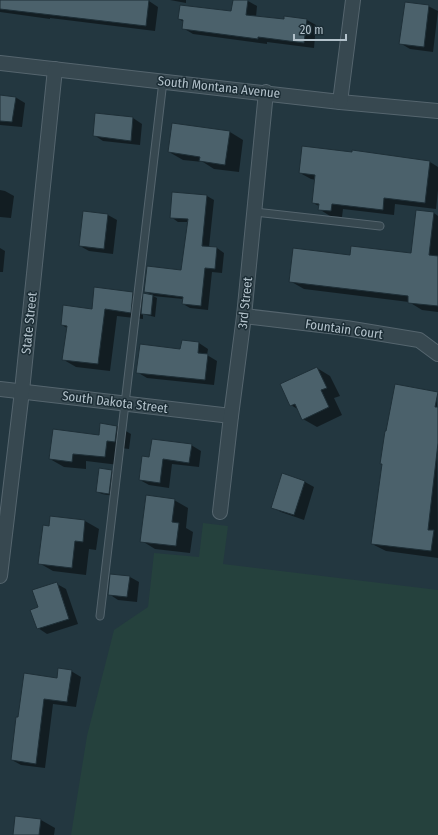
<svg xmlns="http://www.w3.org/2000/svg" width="438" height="835" font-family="'Fira Sans Condensed',sans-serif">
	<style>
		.green { fill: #25413d }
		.shadow { fill: #0007 }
		.building { fill: #4b616b; stroke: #1e2f37 }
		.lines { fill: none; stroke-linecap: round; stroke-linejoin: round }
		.lane-casing { stroke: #55656e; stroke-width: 9 }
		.street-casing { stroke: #55656e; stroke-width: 16 }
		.lane { stroke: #374850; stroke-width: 7 }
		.street { stroke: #374850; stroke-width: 14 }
		.labels { text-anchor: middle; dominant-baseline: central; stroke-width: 3; stroke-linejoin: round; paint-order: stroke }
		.street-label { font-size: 13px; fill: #b3c2cb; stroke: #1c2d35 }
	</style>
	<rect width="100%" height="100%" fill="#233740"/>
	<polygon class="green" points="203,523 228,526 223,564 438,590 438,835 71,835 87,736 114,630 148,607 154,553 199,557"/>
	<g class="shadow">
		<polygon points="0,0 138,0 149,1 158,7 155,31 50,18 50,19 0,12"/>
		<polygon points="170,0 186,0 186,3"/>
		<polygon points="234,0 248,1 257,6 256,17 285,21 285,17 307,20 316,25 314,48 267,42 267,44 193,34 183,28 184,22 179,19 232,12"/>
		<polygon points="428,6 438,11 433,52 410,49 400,43"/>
		<polygon points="0,96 15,97 25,103 22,127 0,125"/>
		<polygon points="96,114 133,118 142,124 140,145 103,141 94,135"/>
		<polygon points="230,132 243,140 239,172 214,169 203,162 183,160 169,152"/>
		<polygon points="353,154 430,162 438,167 438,190 436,209 395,204 394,215 343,209 342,217 330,216 319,209 319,206 313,203 316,180 311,179 300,173"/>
		<polygon points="0,190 5,191 14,196 11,218 0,217"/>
		<polygon points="207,196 214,200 209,247 217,248 224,253 222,273 212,272 208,310 190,308 183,304 183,299 153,296 157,298 155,317 143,314 143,319 117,316 110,371 76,367 64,360 67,328 62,325 93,310 133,293 143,299 152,295 145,291 182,271 188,222 178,222 171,217"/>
		<polygon points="417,211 434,213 438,216 438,312 422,310 409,302 304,289 290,281 351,256 412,254"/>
		<polygon points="84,212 108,215 117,220 113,254 89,251 80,246"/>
		<polygon points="0,248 5,251 3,272 0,272"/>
		<polygon points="182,341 199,343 208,349 207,355 217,361 214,385 147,378 137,372 181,351"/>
		<polygon points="317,368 330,376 340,396 334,398 342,415 317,427 303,419 299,410 291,405"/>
		<polygon points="437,393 438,558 386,551 372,544"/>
		<polygon points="101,424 117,426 131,434 129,449 121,448 119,465 86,461 86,469 64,467 50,459 100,436"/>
		<polygon points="191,445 201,451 199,467 172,464 169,488 149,485 140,480 150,458"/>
		<polygon points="112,471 116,473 114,496 102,494 98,492"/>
		<polygon points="283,475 305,482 314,487 304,520 281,512 272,507"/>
		<polygon points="174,500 188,508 186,528 193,532 190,553 155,549 142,541"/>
		<polygon points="51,517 85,521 99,529 96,550 89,549 86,575 53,571 39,563 49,527"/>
		<polygon points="130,577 139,582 137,602 118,600 109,594"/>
		<polygon points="57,584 66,589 78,624 47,634 38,628 39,608"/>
		<polygon points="71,671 81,677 76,707 53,704 45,768 21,765 12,760 17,718 57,679"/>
		<polygon points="16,817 41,820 55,828 54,835 14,835"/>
	</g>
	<g class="building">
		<polygon points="0,0 149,0 146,26 0,9"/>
		<polygon points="233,0 248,0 246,15 284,19 284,16 307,19 304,43 258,37 258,39 182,29 183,20 178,19 180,5 231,11"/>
		<polygon points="405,2 429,5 424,47 399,44"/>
		<polygon points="0,95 16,97 12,122 0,121"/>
		<polygon points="95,113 133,117 131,141 93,136"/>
		<polygon points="172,123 230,131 225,165 199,161 200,157 168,152"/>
		<polygon points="302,146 352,152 352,150 430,161 425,203 384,198 383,210 332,204 331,211 318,210 319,204 312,203 315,175 299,173"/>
		<polygon points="172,192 207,195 202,246 217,247 215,269 205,268 201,306 182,304 183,297 144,292 147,266 181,270 188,219 170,218"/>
		<polygon points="416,210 434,212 429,255 438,256 438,306 408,303 408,296 289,282 293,248 350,255 351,246 411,253"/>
		<polygon points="83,211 108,214 104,249 79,246"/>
		<polygon points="94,287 133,292 131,313 105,309 98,364 62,360 67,326 61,325 63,305 92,309"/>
		<polygon points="143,293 153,295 151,315 141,314"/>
		<polygon points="182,340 199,342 198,353 208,354 205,380 136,373 140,344 180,349"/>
		<polygon points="317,367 327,388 321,390 329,407 302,420 295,404 290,406 280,384"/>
		<polygon points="395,384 438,392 435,407 438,407 438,443 428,530 434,530 431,551 371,544 382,464 380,464 385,431 386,431"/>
		<polygon points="100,423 117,426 115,442 107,441 105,457 73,454 72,462 49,459 53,429 99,435"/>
		<polygon points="152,439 192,444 189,463 163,459 160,483 139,480 142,456 149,457"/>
		<polygon points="99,468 112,470 109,494 96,492"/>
		<polygon points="282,473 305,481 294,515 271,508"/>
		<polygon points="146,495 175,499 172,522 179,523 176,546 140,542"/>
		<polygon points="50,516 85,520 83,542 75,541 72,568 38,564 43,525 49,526"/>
		<polygon points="110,574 130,576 127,597 108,595"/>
		<polygon points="57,582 69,619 37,629 30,610 38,607 32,590"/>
		<polygon points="58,668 72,670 67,702 44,699 36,764 11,760 16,717 18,717 24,673 57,678"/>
		<polygon points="15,816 41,819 39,835 13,835"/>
	</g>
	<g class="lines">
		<g class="lane-casing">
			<g id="lane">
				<polyline points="255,212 380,226"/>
				<polyline points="100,616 163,81"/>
			</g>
		</g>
		<g class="street-casing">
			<g id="street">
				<polyline points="0,63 340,102 438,111"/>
				<polyline points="340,102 353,0"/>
				<polyline points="244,316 346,328 419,340 438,354"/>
				<polyline points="0,389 231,416"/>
				<polyline points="220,512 231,416 244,316 266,92"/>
				<polyline points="0,576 22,391 55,69"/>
			</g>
		</g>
		<use href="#lane" class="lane"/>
		<use href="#street" class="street"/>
	</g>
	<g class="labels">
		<g class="street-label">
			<text transform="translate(219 87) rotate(6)">South Montana Avenue</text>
			<text transform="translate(245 303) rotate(-84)">3rd Street</text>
			<text transform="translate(29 323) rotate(-84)">State Street</text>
			<text transform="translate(344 329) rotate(8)">Fountain Court</text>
			<text transform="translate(115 402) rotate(7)">South Dakota Street</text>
		</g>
	</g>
	<path d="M294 34v6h52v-6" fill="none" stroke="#b3c2cb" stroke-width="2"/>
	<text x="300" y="34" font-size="12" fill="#b3c2cb" stroke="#1c2d35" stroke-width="3" paint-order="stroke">20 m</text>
</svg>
